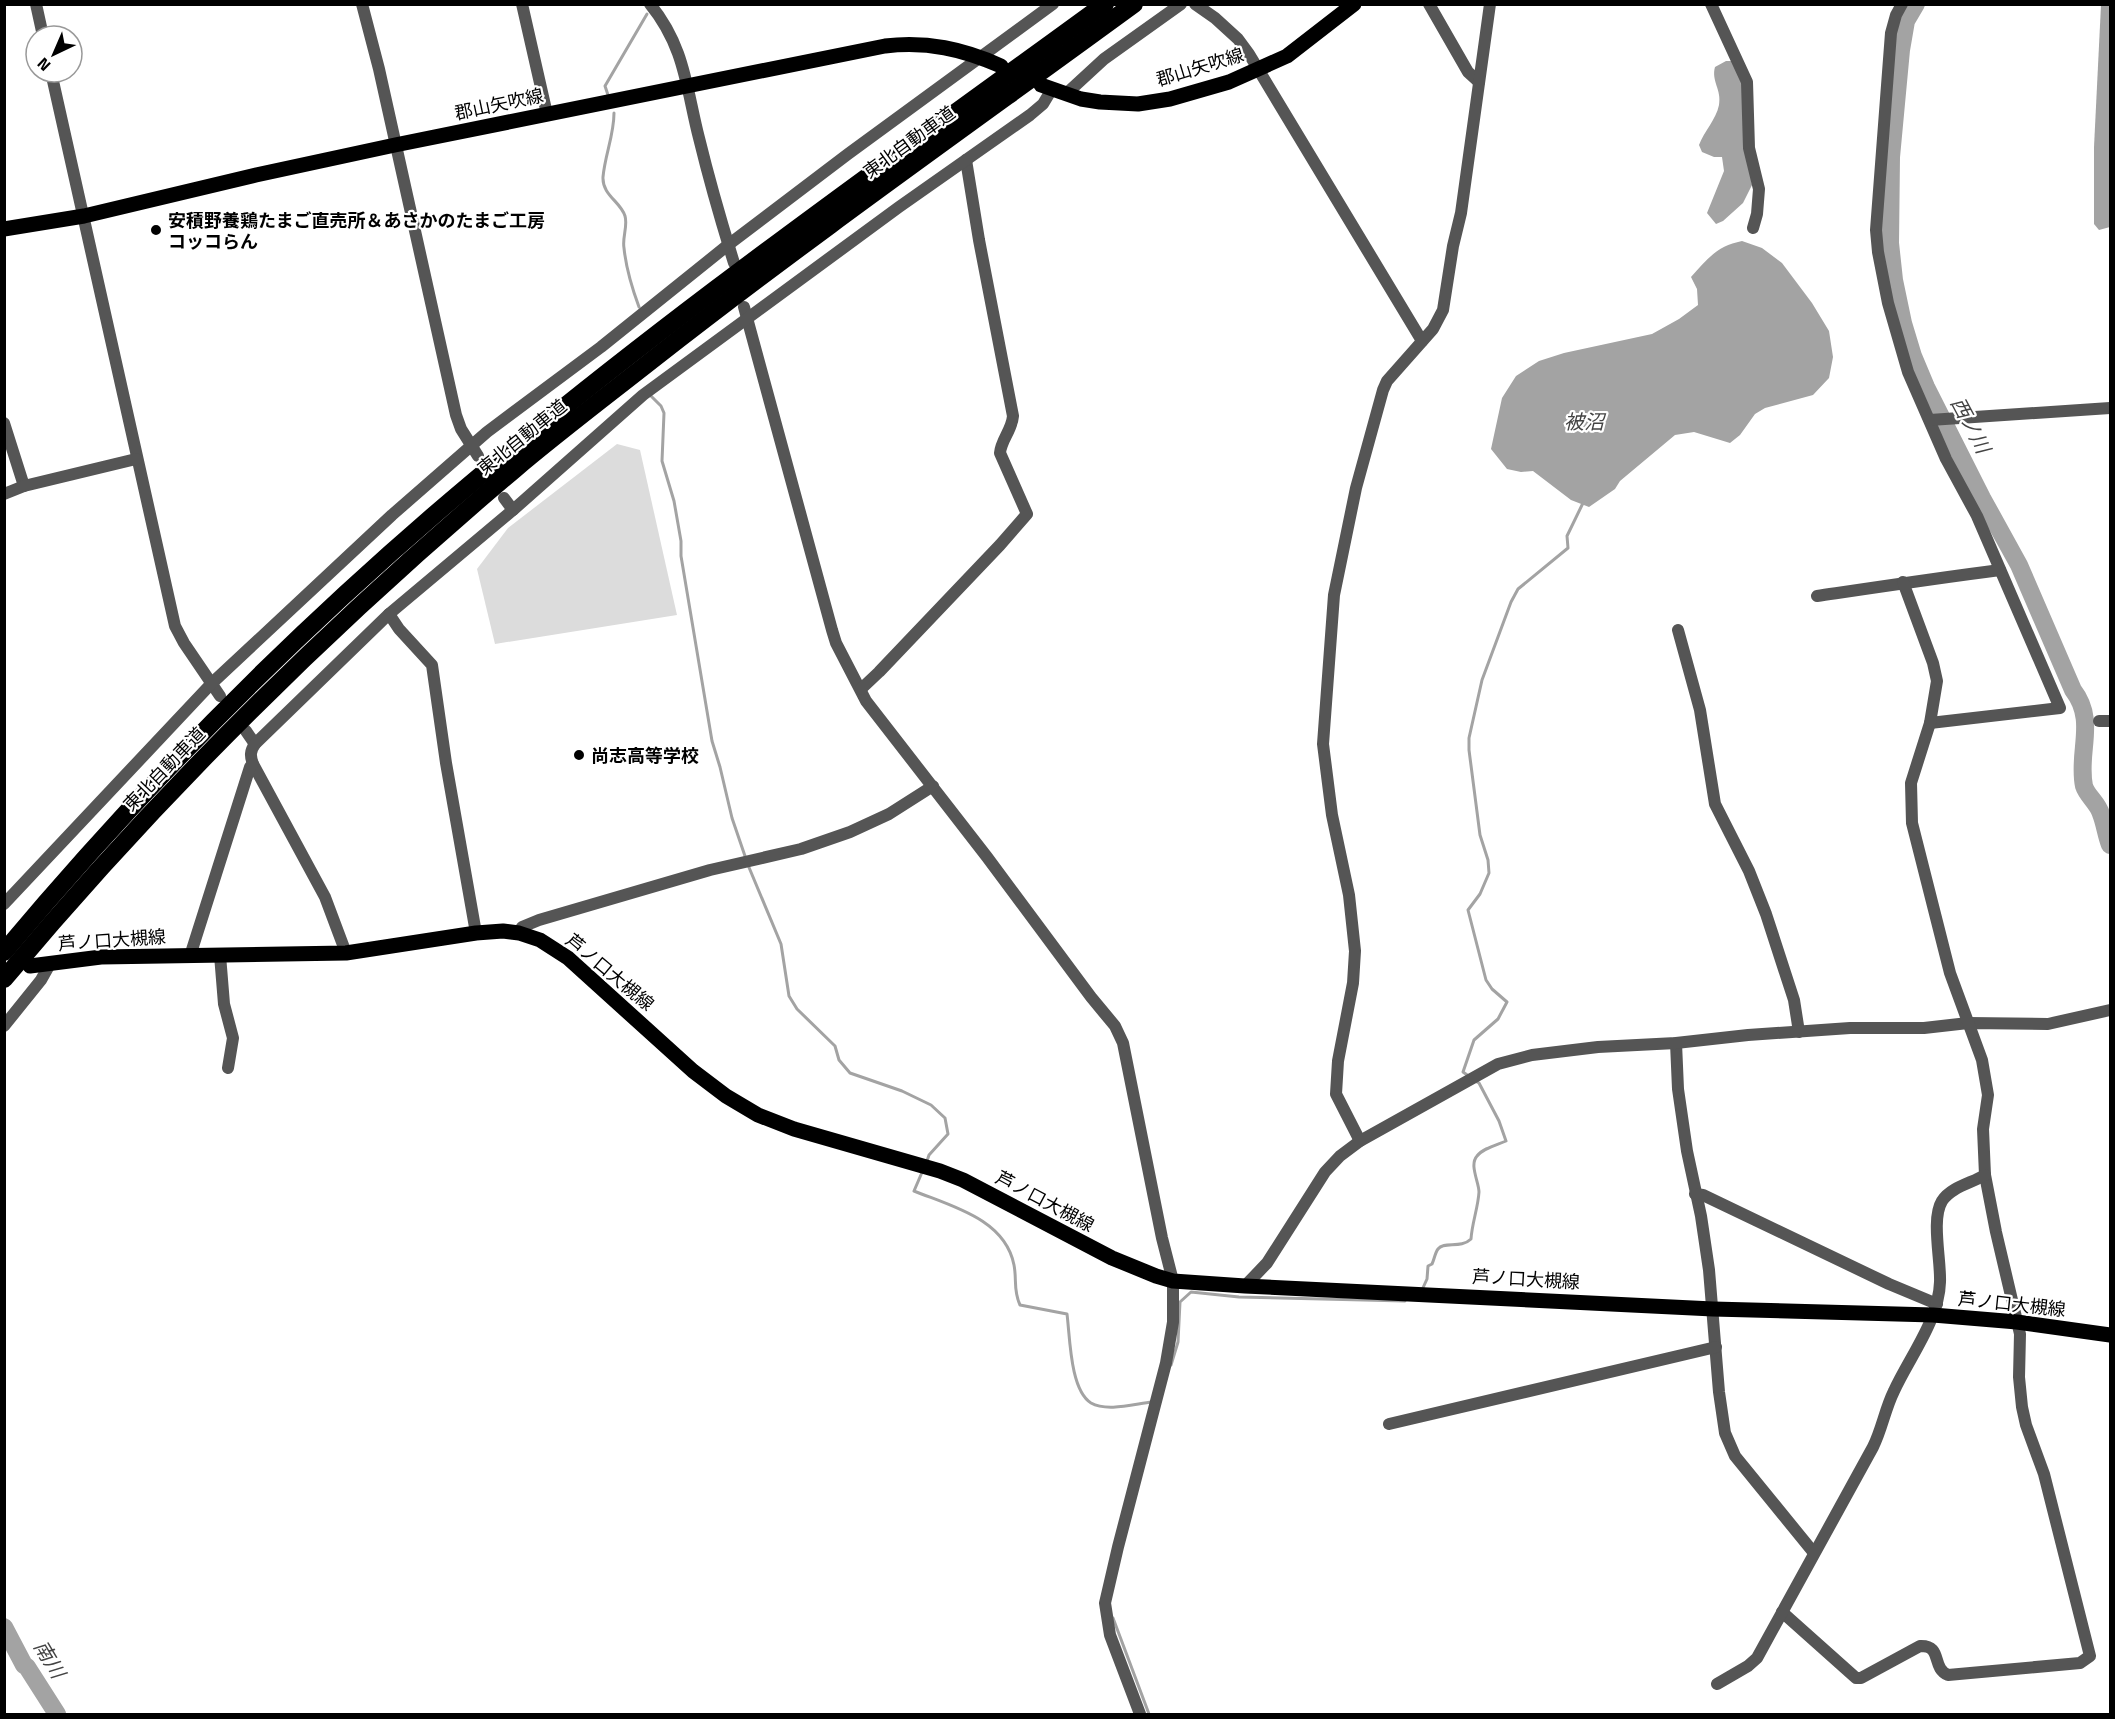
<svg xmlns="http://www.w3.org/2000/svg" width="2115" height="1719" font-family="'Titillium Web','Noto Sans JP',sans-serif">
	<style>
		.pitch { fill: #dcdcdc }
		.water { fill: #a3a3a3 }
		.lines { fill: none; stroke-linecap: round; stroke-linejoin: round }
		.stream { stroke: #a3a3a3; stroke-width: 3 }
		.river { stroke: #a3a3a3; stroke-width: 18 }
		.minor { stroke: #555; stroke-width: 12 }
		.major { stroke: #000; stroke-width: 15 }
		.highway { stroke: #000; stroke-width: 18 }
		.poi-dot { fill: #000; stroke: #fff; stroke-width: 2 }
		.labels { text-anchor: middle; dominant-baseline: central; stroke-width: 4.5; stroke-linejoin: round; paint-order: stroke }
		.street-label { font-size: 18px; fill: #000; stroke: #fff }
		.poi-label { font-size: 18px; font-weight: bold; fill: #000; stroke: #fff; text-anchor: start }
		.water-label { font-size: 20px; font-style: italic; fill: #444; stroke: #fff }
	</style>
	<rect width="100%" height="100%" fill="#fff"/>
	<polygon class="pitch" points="617,444 640,450 677,615 495,644 477,569 508,528"/>
	<g class="water">
		<polygon points="2101,5 2110,5 2110,227 2099,230 2094,224 2094,147"/>
		<path d="M1726,61H1734L1742,74L1752,185L1743,203L1723,221L1716,224L1707,213L1724,171L1722,157H1714L1702,152L1699,145C1704,131 1716,120 1719,105C1722,90 1711,81 1715,67Z"/>
		<path d="M1742,241L1762,248L1782,263L1812,303L1829,331L1833,357L1829,378L1813,395L1765,408L1755,414L1740,435L1730,443L1694,432L1675,435L1620,481L1615,489L1589,507L1571,500L1533,471L1521,472L1507,469L1491,449L1502,398L1516,376L1539,361L1564,353L1652,334L1679,319L1698,305L1697,289L1691,277C1707,259 1717,246 1742,241Z"/>
	</g>
	<g class="lines">
		<g class="stream">
			<polyline points="608,95 605,86 647,14"/>
			<path d="M614,113C614,135 605,155 603,177C602,195 621,202 625,216C628,226 622,238 624,248C626,268 632,288 639,307"/>
			<polyline points="651,396 661,406 664,413 662,461 674,501 681,541 681,556 712,741 720,767 732,818 746,859"/>
			<polyline points="748,865 781,944 789,996 797,1009 835,1046 839,1060 850,1073 902,1091 931,1105 945,1118 948,1134 929,1155 927,1161"/>
			<polyline points="1470,1077 1463,1072 1474,1040 1498,1019 1507,1002 1492,989 1486,980 1468,910 1480,894 1489,873 1488,860 1480,835 1469,750 1469,738 1482,680 1511,602 1518,589 1568,548 1567,536 1583,503"/>
			<path d="M923,1170L914,1191C951,1206 1005,1219 1014,1265C1017,1280 1013,1290 1020,1305L1067,1314C1070,1337 1070,1390 1091,1403C1107,1412 1134,1404 1152,1402"/>
			<path d="M1422,1290L1427,1279L1428,1266L1432,1264C1434,1260 1435,1253 1438,1249C1444,1241 1461,1249 1471,1239C1472,1223 1478,1208 1479,1192C1479,1182 1469,1165 1477,1156C1483,1148 1497,1145 1506,1141L1499,1121L1479,1083L1475,1081"/>
			<polyline points="1171,1365 1178,1342 1180,1302 1191,1292 1239,1297 1405,1301"/>
			<polyline points="1113,1618 1149,1714"/>
		</g>
		<g class="river">
			<path d="M1916,4L1906,21L1901,50L1891,157L1890,243L1894,280L1903,323L1913,356L1926,387L1982,498L2019,565L2073,690C2097,721 2077,752 2084,786C2087,796 2098,803 2101,814C2105,824 2106,835 2110,845"/>
			<polyline points="4,1627 24,1665 27,1667 57,1714"/>
		</g>
		<g class="minor">
			<polyline points="36,4 43,36"/>
			<polyline points="362,4 379,69 456,415 461,429 478,456"/>
			<polyline points="522,4 547,114"/>
			<path d="M650,4C685,47 686,87 699,138C709,179 721,221 734,263"/>
			<polyline points="1195,4 1215,18 1238,39 1249,54 1422,341"/>
			<polyline points="1429,4 1468,72 1479,82"/>
			<polyline points="1711,4 1747,82 1749,148 1759,189 1757,214 1753,228"/>
			<polyline points="1902,4 1896,15 1891,33 1876,230 1878,252 1888,303 1908,372 1946,459 1977,516 2060,708 1930,723"/>
			<path d="M51,72C93,256 132,441 175,626L184,643L220,696"/>
			<polyline points="1066,94 1104,59 1181,4"/>
			<polyline points="744,307 832,630 836,643 866,701 987,857 1091,997 1115,1026 1123,1043 1162,1238 1173,1281 1173,1322 1166,1363 1118,1547 1105,1603 1110,1635 1140,1714"/>
			<polyline points="1930,420 2110,408"/>
			<polyline points="4,423 24,486"/>
			<polyline points="4,494 24,486 136,459"/>
			<polyline points="504,498 513,510"/>
			<path d="M1817,596C1878,587 1938,578 2000,570"/>
			<polyline points="389,614 399,629 432,665 446,763 476,933"/>
			<polyline points="1678,630 1700,710 1715,804 1749,871 1766,914 1794,1000 1799,1032"/>
			<path d="M861,689L879,672L1000,545L1027,514L1000,453C1001,440 1012,430 1013,416L979,240L966,160"/>
			<polyline points="2099,721 2110,721"/>
			<polyline points="246,731 255,744"/>
			<polyline points="4,904 211,684 392,515 487,432 601,347 728,245 848,154 1053,4"/>
			<polyline points="519,933 522,927 539,920 710,870 801,849 850,832 889,814 933,786"/>
			<path d="M346,953L325,897L253,764C250,756 250,751 255,744L389,614L513,510L643,395L899,207L1030,115L1043,104L1052,89"/>
			<polyline points="220,955 224,1004 233,1038 228,1068"/>
			<polyline points="190,956 250,767 253,764"/>
			<polyline points="4,1026 41,980 50,964"/>
			<polyline points="1676,1043 1678,1089 1687,1151 1701,1216 1709,1270 1719,1392 1725,1433 1735,1456 1814,1553"/>
			<polyline points="1360,1141 1336,1094 1338,1061 1353,983 1355,951 1349,895 1332,815 1323,744 1334,595 1356,488 1383,390 1387,381 1433,329 1443,310 1453,246 1461,213 1490,4"/>
			<polyline points="1695,1194 1703,1195 1889,1284 1937,1304"/>
			<polyline points="1245,1286 1267,1263 1325,1172 1340,1156 1360,1141 1498,1064 1532,1055 1598,1047 1676,1043 1748,1035 1850,1028 1924,1028 1968,1023 2048,1024 2110,1010"/>
			<polyline points="1389,1424 1716,1347"/>
			<path d="M1782,1612L1856,1678H1861L1920,1646C1943,1645 1931,1668 1948,1675L2080,1663L2090,1656L2044,1474L2026,1425L2022,1407L2019,1377L2020,1334L1996,1232L1985,1175L1983,1129L1988,1095L1982,1060L1950,973L1912,823L1911,783L1930,723L1937,681L1933,663L1903,582"/>
			<path d="M1717,1684L1748,1666L1757,1658L1873,1447C1882,1429 1885,1409 1894,1391C1909,1358 1939,1320 1940,1282C1941,1260 1931,1219 1942,1201C1951,1187 1972,1183 1985,1175"/>
		</g>
		<g class="major">
			<polyline points="1041,85 1081,99 1100,102 1138,104 1170,99 1229,82 1287,56 1354,4"/>
			<path d="M4,229L84,216L256,175L395,145L885,46C927,41 963,49 1001,66"/>
			<polyline points="30,966 101,957 346,953 476,933 503,931 519,933 540,940 568,958 693,1071 726,1096 758,1115 794,1129 940,1171 963,1180 1112,1258 1156,1276 1173,1281 1245,1286 1713,1309 1933,1315 2017,1322 2110,1335"/>
		</g>
		<g class="highway">
			<path d="M4,952C137,793 284,644 441,509C652,328 880,168 1105,4"/>
			<path d="M4,979C159,794 330,625 515,469C560,431 609,394 656,357C812,235 974,121 1134,4"/>
		</g>
	</g>
	<g class="poi-dot">
		<circle cx="156" cy="230" r="6"/>
		<circle cx="579" cy="755" r="6"/>
	</g>
	<g class="labels">
		<g class="street-label">
			<text transform="translate(1200 67) rotate(-17)">郡山矢吹線</text>
			<text transform="translate(499 104) rotate(-12)">郡山矢吹線</text>
			<text transform="translate(909 142) rotate(-36)">東北自動車道</text>
			<text transform="translate(522 437) rotate(-39)">東北自動車道</text>
			<text transform="translate(164 769) rotate(-46)">東北自動車道</text>
			<text transform="translate(112 940) rotate(-4)">芦ノ口大槻線</text>
			<text transform="translate(610 972) rotate(40)">芦ノ口大槻線</text>
			<text transform="translate(1045 1201) rotate(28)">芦ノ口大槻線</text>
			<text transform="translate(1526 1279) rotate(3)">芦ノ口大槻線</text>
			<text transform="translate(2012 1304) rotate(6)">芦ノ口大槻線</text>
		</g>
		<g class="poi-label">
			<text x="168" y="220">安積野養鶏たまご直売所＆あさかのたまご工房<tspan x="168" dy="21">コッコらん</tspan></text>
			<text x="591" y="755">尚志高等学校</text>
		</g>
		<g class="water-label">
			<text x="1584" y="421">被沼</text>
			<text transform="translate(1971 425) rotate(62)">西ノ川</text>
			<text transform="translate(50 1659) rotate(59)">南川</text>
		</g>
	</g>
	<rect width="2115" height="1719" fill="none" stroke="#000000" stroke-width="12"/>
	<g transform="translate(54 54) rotate(224)"><circle r="28" fill="#ffffff" stroke="#999999" stroke-width="1.5"/>
	<path d="M0-4.5L10 22L0 15L-10 22Z" fill="#000000"/>
	<text y="-9" font-size="16" font-weight="bold" text-anchor="middle" fill="#000000">N</text>
	</g>
</svg>
